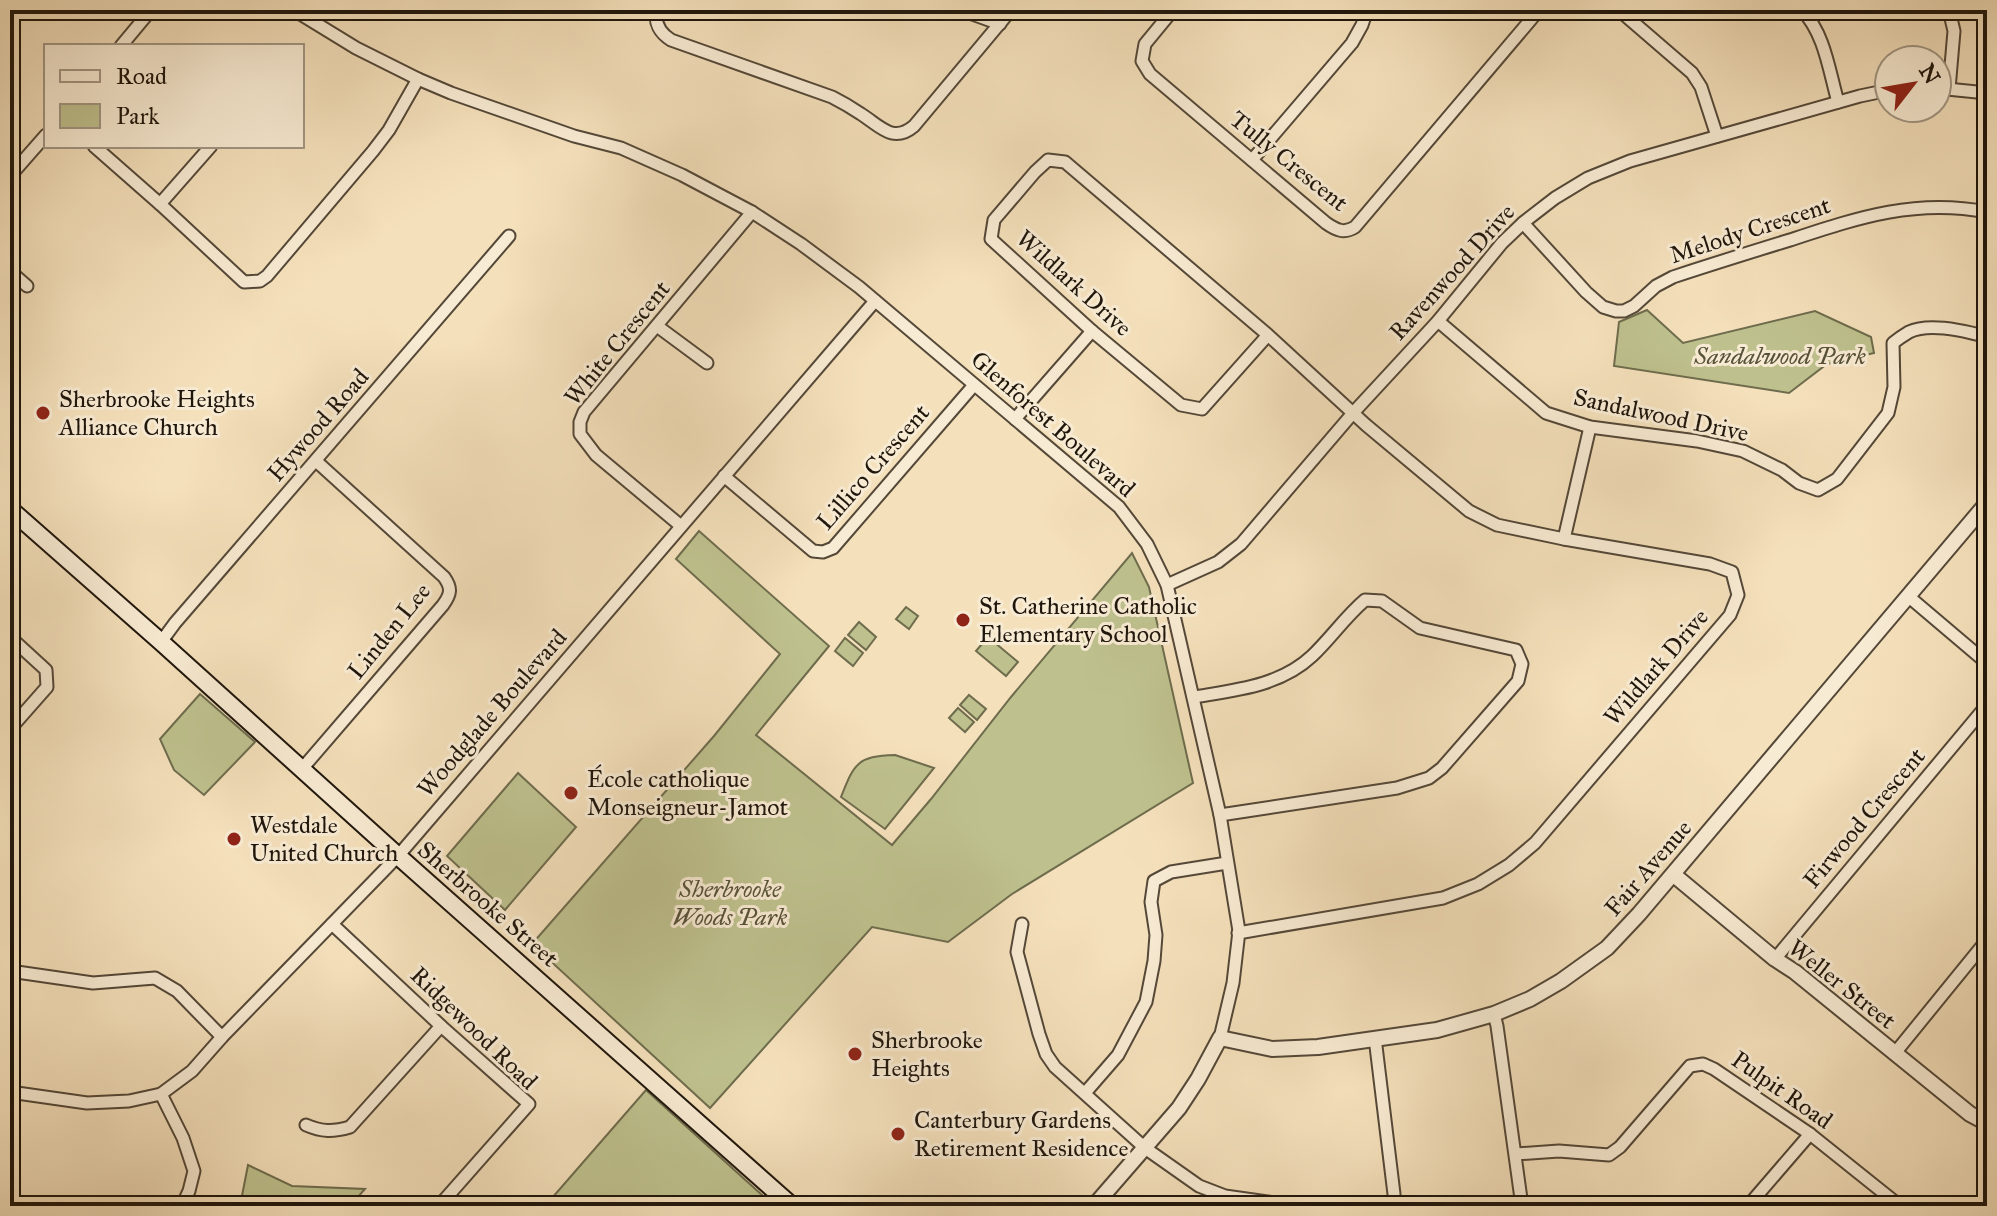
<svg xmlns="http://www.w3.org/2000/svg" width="1997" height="1216" font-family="'IM FELL Great Primer',serif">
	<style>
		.green { fill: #bec18e; stroke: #6e6c4d; stroke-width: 2 }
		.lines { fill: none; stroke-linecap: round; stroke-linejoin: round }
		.minor-casing { stroke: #544838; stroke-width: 15 }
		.tertiary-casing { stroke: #544838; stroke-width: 18 }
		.secondary-casing { stroke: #1f160c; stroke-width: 20 }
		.minor { stroke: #f8ebd3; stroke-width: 11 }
		.tertiary { stroke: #f8ebd3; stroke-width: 14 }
		.secondary { stroke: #f8ebd3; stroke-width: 16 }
		.poi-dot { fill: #8f2418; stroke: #f8ebd3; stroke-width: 3 }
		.labels { text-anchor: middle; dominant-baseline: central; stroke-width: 6; stroke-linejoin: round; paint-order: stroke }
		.street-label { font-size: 24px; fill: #1f160c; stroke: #f8ebd3 }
		.park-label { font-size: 24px; font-style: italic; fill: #57523a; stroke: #f8ebd3 }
		.poi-label { font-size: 24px; fill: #1f160c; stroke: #f8ebd3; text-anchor: start }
	</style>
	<rect width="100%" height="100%" fill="#f4e0bb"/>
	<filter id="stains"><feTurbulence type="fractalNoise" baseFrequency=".0025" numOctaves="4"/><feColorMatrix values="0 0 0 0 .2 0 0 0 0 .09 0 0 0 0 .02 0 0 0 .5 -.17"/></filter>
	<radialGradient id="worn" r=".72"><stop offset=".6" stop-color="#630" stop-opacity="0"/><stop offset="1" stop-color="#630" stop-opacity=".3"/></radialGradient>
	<g class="green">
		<polygon points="1647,310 1683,343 1815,311 1871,337 1874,353 1827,364 1789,393 1614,366 1619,322"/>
		<polygon points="699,531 829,646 756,735 892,845 931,799 1011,697 1132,553 1149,587 1193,783 1012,894 948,942 872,927 710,1108 532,944 714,736 780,654 676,559"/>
		<polygon points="906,607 918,616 909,629 896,619"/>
		<polygon points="859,622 876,637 866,650 848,635"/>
		<polygon points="988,637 1018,662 1006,676 976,651"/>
		<polygon points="845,638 863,653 853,666 835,651"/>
		<polygon points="200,694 255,742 204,795 174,770 160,739"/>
		<polygon points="969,695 986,709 977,720 960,705"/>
		<polygon points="958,708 974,722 965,732 949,718"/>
		<path d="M895,755L934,768L885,829L841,797C854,764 857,756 895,755Z"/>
		<polygon points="518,773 576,827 505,910 447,856"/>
		<polygon points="646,1090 774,1206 545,1206"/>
		<polygon points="248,1165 292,1186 365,1189 350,1206 240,1206"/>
	</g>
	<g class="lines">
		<g class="minor-casing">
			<g id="minor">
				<polyline points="294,10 356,48 418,79 451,93 574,136 621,148 682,175 752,212 801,244 859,287 1119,507 1147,544 1167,585 1220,815 1239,931 1233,983 1220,1038"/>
				<path d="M657,10C654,23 660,33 671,40L832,97C842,102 852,108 861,114C880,126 893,144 914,126L1011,10"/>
				<polyline points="961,10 1000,24"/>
				<path d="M1173,10L1145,44L1142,61L1150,74L1326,223C1336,230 1344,234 1355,227L1539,10"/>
				<polyline points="1619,10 1692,73 1701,87 1717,136"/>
				<path d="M1802,10C1825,34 1829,71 1838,102"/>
				<polyline points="1949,10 1954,31 1949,89"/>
				<polyline points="121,46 151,10"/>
				<polyline points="1937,88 1987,93"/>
				<polyline points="94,146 160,204 244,282 260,281 267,276 373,151 389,130 418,79"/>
				<polyline points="1252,160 1352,43 1362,25 1367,10"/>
				<polyline points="10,176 46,135"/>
				<polyline points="160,204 211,146"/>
				<path d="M1523,223L1586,292L1603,307L1616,311H1624L1634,306L1656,286L1673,277C1712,264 1751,252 1790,240C1857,218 1915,198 1987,212"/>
				<polyline points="10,271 27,286"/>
				<path d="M1438,321L1546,413L1590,427L1697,441L1743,451L1782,470L1799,483L1818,490L1837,479L1888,413L1894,387L1893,343C1898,339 1904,335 1909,332C1930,322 1966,331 1987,337"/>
				<polyline points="657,326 707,363"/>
				<polyline points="1015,419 1092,331"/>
				<polyline points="724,476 813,551 823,552 833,548 974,385"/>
				<polyline points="681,526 596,455 580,434 580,422 584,412 752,212"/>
				<polyline points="1564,539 1590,427"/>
				<polyline points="1167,585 1218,562 1241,544 1353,413 1438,321 1502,243 1524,222 1555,198 1588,178 1630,161 1860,96 1889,90"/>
				<polyline points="1908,596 1987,663"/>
				<polyline points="10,637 46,670 47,687 10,729"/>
				<polyline points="161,642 175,623 509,236"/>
				<path d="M1194,697C1236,690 1280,686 1312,656C1331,638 1345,617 1365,600L1382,601L1420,628L1516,650L1522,664L1518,681L1442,768L1429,778L1397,788L1220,815"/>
				<path d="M301,770L443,605C451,594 452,588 444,577L316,461"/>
				<polyline points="332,924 441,1026 529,1104 439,1206"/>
				<polyline points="1022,924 1017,952 1039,1034 1046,1054 1055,1067 1145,1148 1199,1186 1225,1196 1296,1206"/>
				<polyline points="1238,933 1443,898 1478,884 1509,865 1535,843 1730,615 1738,595 1732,572 1710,564 1564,539 1497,525 1469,511 1366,425 1268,335 1065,162 1048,160 1035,172 994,220 991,239 1092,331 1181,405 1202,409 1268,335"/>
				<polyline points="1775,959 1987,705"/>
				<polyline points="10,971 93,983 155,978 177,991 222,1037"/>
				<polyline points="1494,1014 1497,1026 1522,1206"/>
				<polyline points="1375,1038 1394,1194 1393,1206"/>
				<polyline points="1895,1053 1987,940"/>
				<polyline points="10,1092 87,1103 129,1101 161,1094 192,1071 222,1037 398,856 875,301"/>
				<polyline points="1085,1093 1118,1055 1146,1002 1154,961 1156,935 1151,902 1154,881 1171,872 1227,863"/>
				<polyline points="161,1094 183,1138 194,1171 189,1191 182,1206"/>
				<path d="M306,1125C322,1132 333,1132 350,1127L441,1026"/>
				<polyline points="1516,1154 1559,1151 1609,1155 1620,1147 1690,1066 1703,1064 1714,1069 1810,1134 1900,1206"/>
				<polyline points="1748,1206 1810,1134"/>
			</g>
		</g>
		<g class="tertiary-casing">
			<g id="tertiary">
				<polyline points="1674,875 1775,959 1795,972 1970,1114 1987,1123"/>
				<polyline points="1094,1206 1179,1108 1198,1079 1220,1038 1272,1049 1318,1047 1437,1030 1494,1014 1530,999 1561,981 1607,948 1639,914 1987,503"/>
			</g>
		</g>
		<g class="secondary-casing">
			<polyline id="secondary" points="10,509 161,642 398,856 792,1206"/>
		</g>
		<use href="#minor" class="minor"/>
		<use href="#tertiary" class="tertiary"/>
		<use href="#secondary" class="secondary"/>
	</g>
	<g class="poi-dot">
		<circle cx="43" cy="413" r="8"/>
		<circle cx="963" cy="620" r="8"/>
		<circle cx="571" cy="793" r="8"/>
		<circle cx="234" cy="839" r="8"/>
		<circle cx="855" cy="1054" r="8"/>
		<circle cx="898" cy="1134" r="8"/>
	</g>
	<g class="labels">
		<g class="street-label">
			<text transform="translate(1289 161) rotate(39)">Tully Crescent</text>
			<text transform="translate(1750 230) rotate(-18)">Melody Crescent</text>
			<text transform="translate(1452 272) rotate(-48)">Ravenwood Drive</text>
			<text transform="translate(1074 283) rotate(42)">Wildlark Drive</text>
			<text transform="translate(617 343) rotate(-51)">White Crescent</text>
			<text transform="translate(1661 415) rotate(12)">Sandalwood Drive</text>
			<text transform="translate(1053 424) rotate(41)">Glenforest Boulevard</text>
			<text transform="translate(318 425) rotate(-49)">Hywood Road</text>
			<text transform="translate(873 467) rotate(-49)">Lillico Crescent</text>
			<text transform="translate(389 631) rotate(-51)">Linden Lee</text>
			<text transform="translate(1656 667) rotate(-49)">Wildlark Drive</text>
			<text transform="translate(492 713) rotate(-49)">Woodglade Boulevard</text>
			<text transform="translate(1864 818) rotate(-50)">Firwood Crescent</text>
			<text transform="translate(1648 868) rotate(-49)">Fair Avenue</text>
			<text transform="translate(488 904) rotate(41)">Sherbrooke Street</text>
			<text transform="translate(1842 984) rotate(38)">Weller Street</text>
			<text transform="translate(474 1028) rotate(44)">Ridgewood Road</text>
			<text transform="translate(1782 1090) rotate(35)">Pulpit Road</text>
		</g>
		<g class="park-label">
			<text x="1780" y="356">Sandalwood Park</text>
			<text x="730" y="889">Sherbrooke<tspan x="730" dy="28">Woods Park</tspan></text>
		</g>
		<g class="poi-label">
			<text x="59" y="399">Sherbrooke Heights<tspan x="59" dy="28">Alliance Church</tspan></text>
			<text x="979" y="606">St. Catherine Catholic<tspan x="979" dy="28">Elementary School</tspan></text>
			<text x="587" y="779">École catholique<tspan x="587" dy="28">Monseigneur-Jamot</tspan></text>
			<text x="250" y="825">Westdale<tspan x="250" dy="28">United Church</tspan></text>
			<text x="871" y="1040">Sherbrooke<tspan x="871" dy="28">Heights</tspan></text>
			<text x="914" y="1120">Canterbury Gardens<tspan x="914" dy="28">Retirement Residence</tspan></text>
		</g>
	</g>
	<rect width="1997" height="1216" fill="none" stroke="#f4e0bb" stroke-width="40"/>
	<rect x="12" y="12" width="1973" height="1192" fill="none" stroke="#1f160c" stroke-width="4"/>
	<rect x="20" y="20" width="1957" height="1176" fill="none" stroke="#1f160c" stroke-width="2"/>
	<rect x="44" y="44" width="260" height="104" fill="#f8ebd3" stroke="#a19683" stroke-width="2"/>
	<rect x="60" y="70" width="40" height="12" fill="#f8ebd3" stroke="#a19683" stroke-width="2"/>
	<text x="116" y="84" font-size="24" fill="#1f160c">Road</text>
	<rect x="60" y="104" width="40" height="24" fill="#bec18e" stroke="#a19683" stroke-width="2"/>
	<text x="116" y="124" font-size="24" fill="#1f160c">Park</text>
	<g transform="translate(1913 84) rotate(59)"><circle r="38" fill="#f8ebd3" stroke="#a19683" stroke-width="2"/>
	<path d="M0-6L14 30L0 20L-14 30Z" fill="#8f2418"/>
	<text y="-12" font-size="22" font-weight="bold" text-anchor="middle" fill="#1f160c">N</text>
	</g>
	<rect width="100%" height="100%" filter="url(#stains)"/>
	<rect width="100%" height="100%" fill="url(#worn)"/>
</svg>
